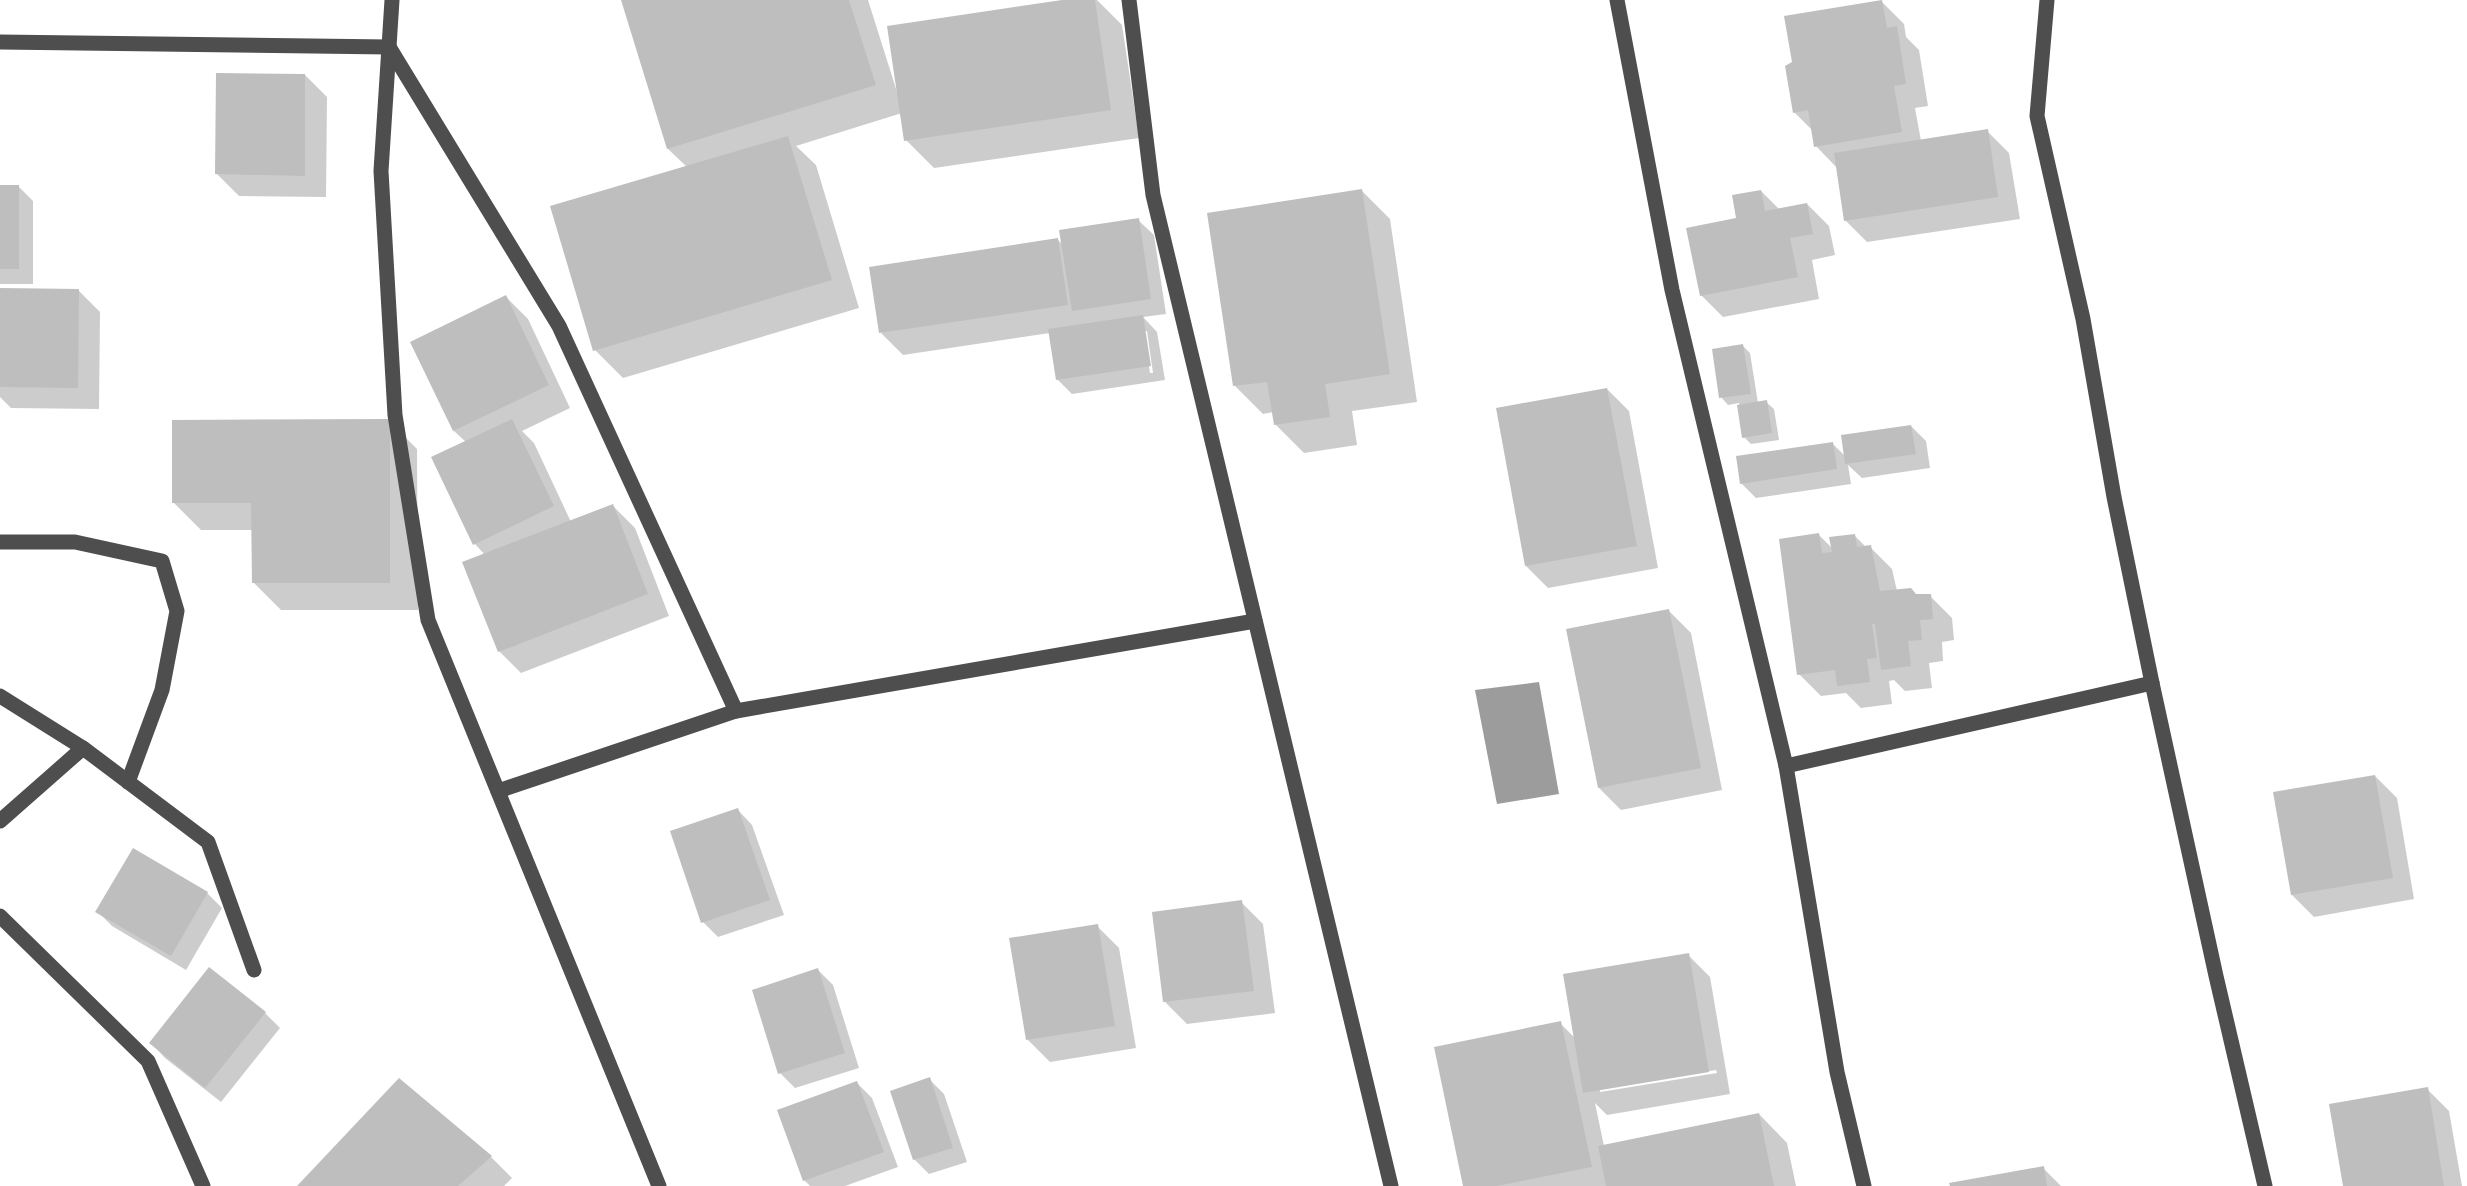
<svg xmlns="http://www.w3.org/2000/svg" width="2467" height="1186" font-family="Helvetica,sans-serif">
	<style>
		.water { fill: #9c9c9c }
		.shadow { fill: #0003; fill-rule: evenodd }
		.building { fill: #bebebe }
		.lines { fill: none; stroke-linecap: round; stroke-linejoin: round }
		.minor { stroke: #4e4e4e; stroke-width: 15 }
	</style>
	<rect width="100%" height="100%" fill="#fff"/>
	<polygon class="water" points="1539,682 1559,794 1497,804 1475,690"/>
	<g class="shadow">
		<polygon points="622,0 868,0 897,92 1072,0 1097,0 1122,25 1139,138 934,168 906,140 902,113 796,146 816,165 859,308 623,378 595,350 687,167 668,149"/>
		<polygon points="1882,2 1904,24 1906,37 1919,50 1928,106 1915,108 1921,141 1987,131 2009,153 2020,219 1867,242 1845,220 1837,168 1816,146 1813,131 1794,112"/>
		<polygon points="305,75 327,97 326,197 239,196 217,174"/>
		<polygon points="18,186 33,201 33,284 0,284 0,187"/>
		<polygon points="1362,191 1390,219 1417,402 1352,411 1357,445 1304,453 1276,425 1274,412 1263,414 1235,386"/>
		<polygon points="1761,191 1779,209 1807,204 1829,226 1835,255 1812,260 1819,299 1723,317 1701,295 1738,219"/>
		<path d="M1138,220L1154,235L1166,314L1143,317L1157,332L1165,380L1072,394L1057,379L1050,333L903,355L881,333L1058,240L1063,245ZM1144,331H1147L1153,373H1150Z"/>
		<polygon points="0,289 78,290 100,312 99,409 11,408 0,397"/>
		<polygon points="506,297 528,319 570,408 522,431 534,443 571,522 613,506 635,528 669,616 521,673 499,651 485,555 475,544 466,442 454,431 412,342"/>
		<polygon points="1743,346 1750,353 1758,403 1766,402 1774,409 1779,440 1751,444 1744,437 1739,403 1728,405 1721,397"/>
		<polygon points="1607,389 1629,411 1658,568 1548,588 1526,566"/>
		<polygon points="389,421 417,449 418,610 281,610 253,582 253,530 201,530 173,502"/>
		<polygon points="1911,426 1926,441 1930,468 1862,478 1848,465 1851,484 1756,498 1741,483 1832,443 1846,457"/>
		<polygon points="1819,535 1833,549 1854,535 1866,547 1870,547 1892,569 1897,591 1917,596 1930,596 1952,618 1954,640 1942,642 1943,661 1929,663 1932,688 1905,691 1894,680 1889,681 1892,704 1861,708 1846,693 1821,696 1799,674"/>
		<polygon points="1669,611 1691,633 1722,790 1621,810 1599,788"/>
		<polygon points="2375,776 2397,798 2414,899 2314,917 2292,895"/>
		<polygon points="737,809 752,825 784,915 718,937 703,922"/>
		<polygon points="207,893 222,908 186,970 112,926 97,911"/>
		<polygon points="1241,902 1263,924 1275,1013 1187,1024 1165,1002"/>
		<polygon points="1097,926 1119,948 1136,1048 1050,1062 1028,1040 1011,939"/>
		<path d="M1688,955L1710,977L1730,1094L1607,1115L1595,1103L1604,1146L1759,1114L1787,1143L1796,1186H1464L1560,1023L1575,1038ZM1716,1070L1717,1073L1600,1092V1089Z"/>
		<polygon points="818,970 833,985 859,1068 795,1088 780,1073"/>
		<polygon points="265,1013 280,1028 221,1102 165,1058 151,1043"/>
		<polygon points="929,1079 944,1094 967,1162 929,1174 914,1159"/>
		<polygon points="857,1083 872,1098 898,1167 845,1186 810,1186 804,1180"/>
		<polygon points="2427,1089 2449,1111 2462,1186 2344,1186"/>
		<polygon points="491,1157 512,1178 504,1186 299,1186"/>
		<polygon points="2043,1168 2061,1186 1951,1186"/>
	</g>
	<g class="building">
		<polygon points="621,0 849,0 876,85 667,149"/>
		<polygon points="1062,0 1095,0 1111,110 904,141 887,26"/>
		<polygon points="1882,0 1887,28 1897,26 1906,84 1894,86 1902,132 1814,147 1808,110 1793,113 1785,66 1792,62 1784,16"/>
		<polygon points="216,73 305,74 305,176 215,174"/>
		<polygon points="1988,129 1998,197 1844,221 1834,153"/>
		<polygon points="788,136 832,280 593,351 550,206"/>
		<rect x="0" y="185" width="19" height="84"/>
		<polygon points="1362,189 1390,374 1325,384 1330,417 1274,425 1267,382 1233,386 1207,213"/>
		<polygon points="1761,190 1765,211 1807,203 1813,234 1790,238 1798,277 1700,296 1686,228 1736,218 1732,195"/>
		<polygon points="1139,218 1151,299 1072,311 1059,230"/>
		<polygon points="1058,238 1068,305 879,333 869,267"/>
		<polygon points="0,288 79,289 78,388 0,387"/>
		<polygon points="506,295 549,385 453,431 410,342"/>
		<polygon points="1143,315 1151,366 1056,380 1048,329"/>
		<polygon points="1743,344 1751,394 1719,398 1712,349"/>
		<polygon points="1607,388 1637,546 1525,566 1496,408"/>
		<polygon points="1767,400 1772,433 1742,438 1737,405"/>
		<polygon points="390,419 390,583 252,583 251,503 172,503 172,420"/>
		<polygon points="512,419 554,506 473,545 431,457"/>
		<polygon points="1911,425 1916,454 1845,464 1841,435"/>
		<polygon points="1833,442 1837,469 1740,484 1736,456"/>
		<polygon points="613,504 648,594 498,652 462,562"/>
		<polygon points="1819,533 1822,553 1832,552 1829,537 1855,534 1857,547 1871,545 1880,591 1911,588 1916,594 1931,594 1933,619 1920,620 1922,640 1908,641 1911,666 1881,670 1875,624 1872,624 1877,658 1867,659 1870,682 1837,686 1835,670 1797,675 1779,539"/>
		<polygon points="1669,609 1701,768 1598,788 1566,629"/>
		<polygon points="2375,775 2393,878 2291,895 2273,792"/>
		<polygon points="738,808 770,900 701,923 670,831"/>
		<polygon points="133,848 208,892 171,956 95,912"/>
		<polygon points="1242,900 1254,991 1163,1002 1152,912"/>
		<polygon points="1098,924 1115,1026 1026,1040 1009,938"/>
		<polygon points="1689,953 1709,1072 1583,1093 1563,974"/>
		<polygon points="209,967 266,1012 205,1088 149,1043"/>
		<polygon points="818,968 845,1053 778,1074 752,990"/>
		<polygon points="1561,1021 1592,1167 1497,1186 1463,1186 1434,1047"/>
		<polygon points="930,1077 953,1148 913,1160 890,1091"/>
		<polygon points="399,1078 492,1156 458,1186 297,1186"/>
		<polygon points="857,1081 884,1152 803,1181 777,1110"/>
		<polygon points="2428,1087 2444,1186 2343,1186 2329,1104"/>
		<polygon points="1759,1113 1774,1186 1606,1186 1598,1146"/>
		<polygon points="2044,1166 2047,1186 1950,1186 1949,1183"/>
	</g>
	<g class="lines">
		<g class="minor">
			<polyline points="392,0 381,171 395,415 428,620 659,1186"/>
			<polyline points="1129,0 1153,195 1391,1186"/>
			<polyline points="1617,0 1672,290 1786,766"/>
			<polyline points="2047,0 2037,116 2083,319 2114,497 2152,683 2216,976 2265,1186"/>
			<polyline points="0,42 389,47 559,326 736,711 498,791"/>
			<polyline points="0,542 75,542 162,561 177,611 162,690 128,782"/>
			<polyline points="0,696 83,748 208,842 254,970"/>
			<polyline points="736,711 1255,621"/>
			<polyline points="0,821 83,748"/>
			<polyline points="0,916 148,1061 203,1186"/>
			<polyline points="1864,1186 1837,1072 1786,766 2152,683"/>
		</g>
	</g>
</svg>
